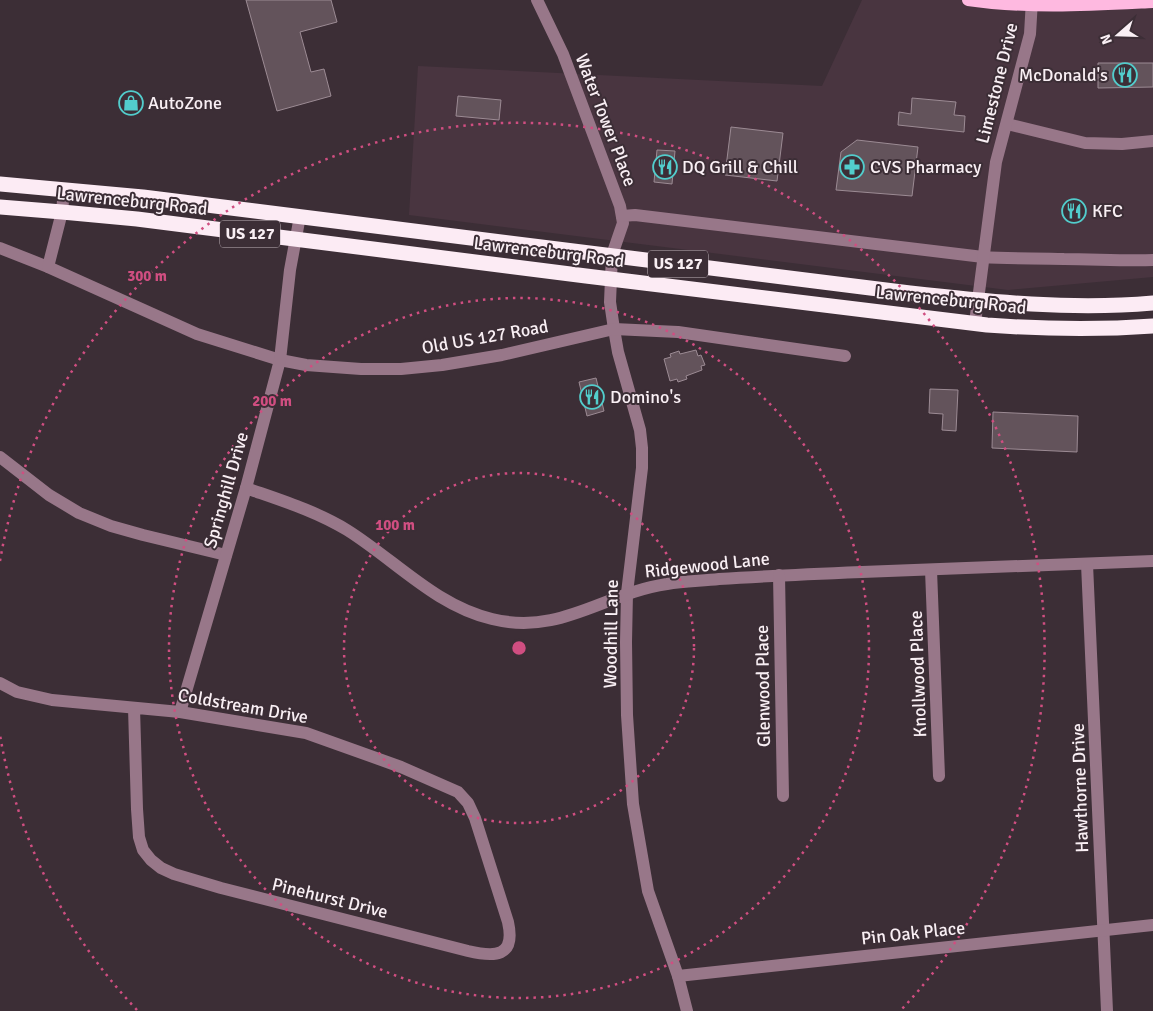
<svg xmlns="http://www.w3.org/2000/svg" width="1153" height="1011" font-family="Signika,sans-serif">
	<style>
		.built { fill: #493540 }
		.building { fill: #63535b; stroke: #9c8b94 }
		.lines { fill: none; stroke-linecap: round; stroke-linejoin: round }
		.minor { stroke: #987789; stroke-width: 12 }
		.major { stroke: #feb9e0; stroke-width: 12 }
		.highway { stroke: #fcebf4; stroke-width: 15 }
		.ring { fill: none; stroke: #d04e81; stroke-width: 2.5; stroke-dasharray: 2.5 5 }
		.labels { text-anchor: middle; dominant-baseline: central; stroke-width: 4; stroke-linejoin: round; paint-order: stroke }
		.shield { fill: #3c2e36; stroke: #c0b5bb; stroke-width: 1 }
		.shield-label { font-size: 16px; font-weight: bold; fill: #f9eff4 }
		.poi-label { font-size: 18px; fill: #f9eff4; stroke: #3c2e36; text-anchor: start }
		.street-label { font-size: 18px; fill: #f9eff4; stroke: #3c2e36 }
		.centre { fill: #d04e81; stroke: #3c2e36; stroke-width: 2.5 }
		.ring-label { font-size: 15px; text-anchor: middle; font-weight: bold; fill: #d04e81; stroke: #3c2e36; stroke-width: 4; stroke-linejoin: round; paint-order: stroke }
	</style>
	<rect width="100%" height="100%" fill="#3c2e36"/>
	<polygon class="built" points="862,0 1153,0 1153,277 1008,290 409,215 418,66 822,86"/>
	<g class="building">
		<polygon points="246,0 331,0 337,22 300,32 311,72 324,69 331,96 277,111"/>
		<polygon points="1098,63 1153,63 1153,87 1098,88"/>
		<polygon points="458,96 501,100 499,120 456,116"/>
		<polygon points="912,98 956,102 954,115 965,116 964,132 898,125 899,112 911,114"/>
		<polygon points="731,127 783,133 777,181 725,175"/>
		<polygon points="857,140 918,147 912,196 836,190 841,152"/>
		<polygon points="657,150 675,151 672,184 654,182"/>
		<polygon points="696,350 698,356 701,355 705,365 701,366 702,370 686,376 687,379 678,382 677,379 670,381 664,359 671,357 670,354 679,351 680,354"/>
		<polygon points="596,378 604,411 587,416 579,382"/>
		<polygon points="930,389 958,390 956,431 942,430 943,414 929,413"/>
		<polygon points="993,412 1078,416 1077,452 992,448"/>
	</g>
	<g class="lines">
		<g class="minor">
			<polyline points="537,0 563,54 620,206 623,223 612,255 610,302 614,329 618,352 640,430 642,448 642,468 627,593 626,642 627,715 633,804 648,891 678,976 687,1011"/>
			<polyline points="1007,124 1085,143 1122,144 1153,141"/>
			<path d="M622,216L635,215L983,257C1010,259 1037,258 1064,259C1094,259 1123,261 1153,260"/>
			<polyline points="0,248 48,267 197,334 280,360 306,365 361,369 401,369 442,365 502,355 614,329 678,332 845,356"/>
			<polyline points="48,267 62,212 64,189"/>
			<polyline points="975,323 996,162 1030,34 1032,0"/>
			<polyline points="0,457 49,495 79,513 111,526 143,535 226,555"/>
			<path d="M246,488C280,500 316,511 347,530C395,560 436,606 492,619C561,636 604,593 667,584C684,581 702,581 719,579C767,576 814,574 862,572C959,569 1056,565 1153,561"/>
			<polyline points="1087,564 1107,1011"/>
			<polyline points="931,570 939,776"/>
			<polyline points="779,575 783,796"/>
			<path d="M0,683L17,692L52,700L180,712L306,733L401,767L458,792L468,803L475,818L508,922C516,958 494,957 468,951L221,888L174,874L161,868L151,860L143,850L139,837L137,809L134,708"/>
			<polyline points="180,712 246,488 280,360 290,270 300,216"/>
			<polyline points="678,976 1153,925"/>
		</g>
		<path class="major" d="M968,0C1029,9 1092,5 1153,2"/>
		<g class="highway">
			<path d="M0,184L143,197L910,293C991,302 1072,310 1153,303"/>
			<path d="M0,207L62,212L137,219L586,276L987,325C1042,329 1098,330 1153,326"/>
		</g>
	</g>
	<g class="ring">
		<circle cx="519" cy="648" r="175"/>
		<circle cx="519" cy="648" r="350"/>
		<path d="M137 1010A526 526 0 0 1 0 735M0 561A526 526 0 1 1 901 1010"/>
	</g>
	<defs>
		<g id="restaurant-ring" transform="scale(1.25)"><circle r="9.5" fill="#3c2e36" stroke="#52cdcc" stroke-width="1.5"/><path d="M-5-6h1v4h1v-4h1v4h1v-4h1v5L-1.5 .5V6h-2V.5L-5-1ZM5-6V6H3V1.5H1.5Q1.5-4 5-6Z" fill="#52cdcc"/></g>
		<g id="shop-ring" transform="scale(1.25)"><circle r="9.5" fill="#3c2e36" stroke="#52cdcc" stroke-width="1.5"/><path d="M-5-2.5h2.3a2.7 3.5 0 0 1 5.4 0H5L5.5 6h-11ZM-1.5-2.5h3a1.5 2.3 0 0 0-3 0Z" fill="#52cdcc"/></g>
		<g id="pharmacy-ring" transform="scale(1.25)"><circle r="9.5" fill="#3c2e36" stroke="#52cdcc" stroke-width="1.5"/><path d="M-2-6h4v4h4v4h-4v4h-4v-4h-4v-4h4Z" fill="#52cdcc"/></g>
	</defs>
	<g fill-rule="evenodd">
		<use href="#restaurant-ring" x="1125" y="75"/>
		<use href="#shop-ring" x="131" y="103"/>
		<use href="#restaurant-ring" x="665" y="167"/>
		<use href="#pharmacy-ring" x="852" y="167"/>
		<use href="#restaurant-ring" x="1074" y="211"/>
		<use href="#restaurant-ring" x="592" y="397"/>
	</g>
	<g class="labels">
		<g class="shield">
			<rect x="220" y="220.5" width="60" height="27" rx="4"/>
			<rect x="648" y="250.5" width="60" height="27" rx="4"/>
		</g>
		<g class="shield-label">
			<text x="250" y="234">US 127</text>
			<text x="678" y="264">US 127</text>
		</g>
		<g class="poi-label">
			<text x="1108" y="75" text-anchor="end">McDonald's</text>
			<text x="148" y="103">AutoZone</text>
			<text x="682" y="167">DQ Grill &amp; Chill</text>
			<text x="870" y="167">CVS Pharmacy</text>
			<text x="1092" y="211">KFC</text>
			<text x="610" y="397">Domino's</text>
		</g>
		<g class="street-label">
			<text transform="translate(997 83) rotate(-76)">Limestone Drive</text>
			<text transform="translate(606 120) rotate(69)">Water Tower Place</text>
			<text transform="translate(132 201) rotate(6)">Lawrenceburg Road</text>
			<text transform="translate(549 252) rotate(7)">Lawrenceburg Road</text>
			<text transform="translate(951 300) rotate(6)">Lawrenceburg Road</text>
			<text transform="translate(485 337) rotate(-10)">Old US 127 Road</text>
			<text transform="translate(226 490) rotate(-74)">Springhill Drive</text>
			<text transform="translate(707 565) rotate(-6)">Ridgewood Lane</text>
			<text transform="translate(611 634) rotate(-89)">Woodhill Lane</text>
			<text transform="translate(918 674) rotate(-92)">Knollwood Place</text>
			<text transform="translate(763 686) rotate(-91)">Glenwood Place</text>
			<text transform="translate(243 706) rotate(10)">Coldstream Drive</text>
			<text transform="translate(1080 788) rotate(-92)">Hawthorne Drive</text>
			<text transform="translate(330 898) rotate(14)">Pinehurst Drive</text>
			<text transform="translate(913 933) rotate(-6)">Pin Oak Place</text>
		</g>
	</g>
	<circle cx="519" cy="648" r="8" class="centre"/>
	<g class="ring-label">
		<text x="147" y="281">300 m</text>
		<text x="272" y="406">200 m</text>
		<text x="395" y="530">100 m</text>
	</g>
	<g transform="translate(1118 35) rotate(250)" stroke="#3c2e36" stroke-width="4" paint-order="stroke">
	<path d="M0-4L9 19L0 12L-9 19Z" fill="#f9eff4"/>
	<text y="-8" font-size="14" font-weight="bold" text-anchor="middle" fill="#f9eff4">N</text>
	</g>
</svg>
